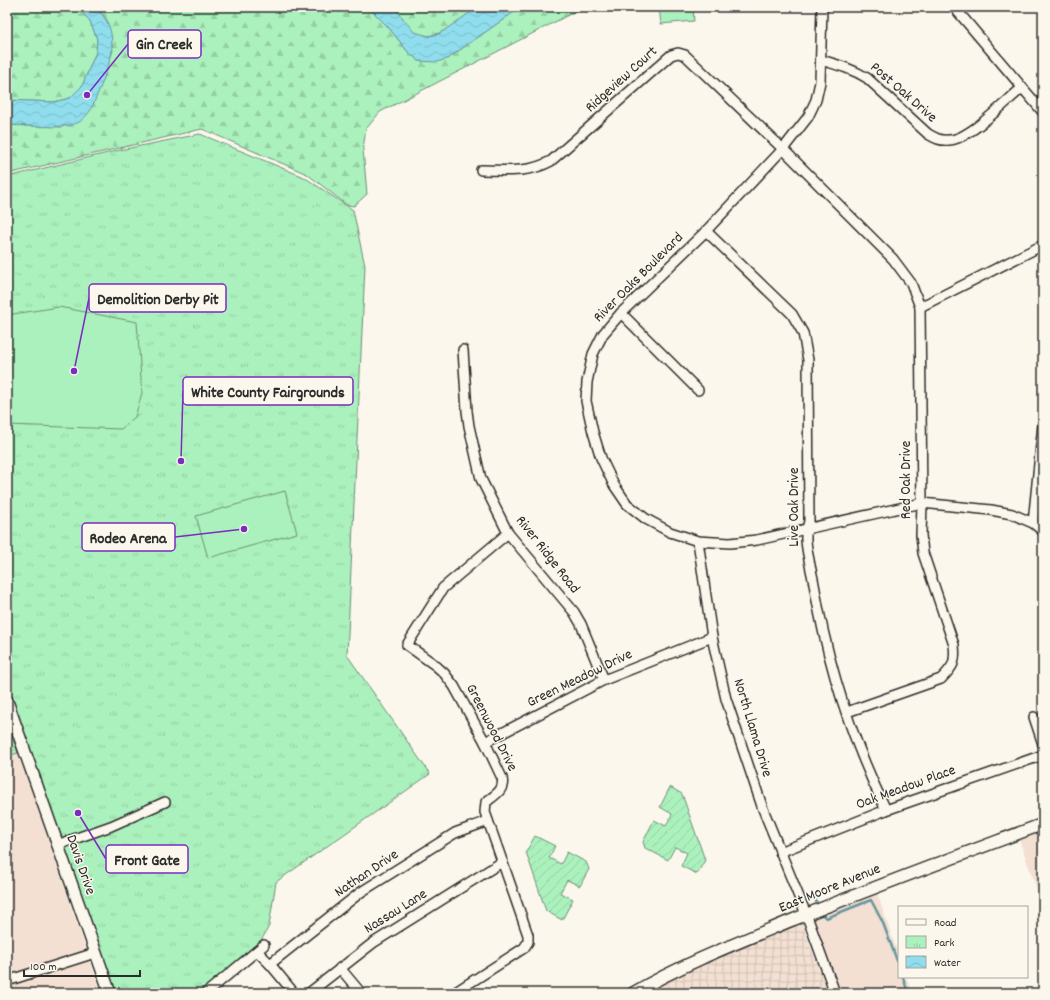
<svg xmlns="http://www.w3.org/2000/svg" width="1050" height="1000" font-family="Dekko,sans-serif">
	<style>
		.built { fill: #f3e0d2 }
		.industrial { fill: url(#industrial-grid) }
		.grass { fill: url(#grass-dots); stroke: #6b8e74 }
		.forest { fill: url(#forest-firs); stroke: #6b8e74 }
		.park { fill: url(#park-tufts); stroke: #6b8e74 }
		.garden { fill: url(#garden-furrows); stroke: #6b8e74 }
		.pitch { fill: #abf1bd; stroke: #6b8e74 }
		.water { fill: url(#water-waves); stroke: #67969f }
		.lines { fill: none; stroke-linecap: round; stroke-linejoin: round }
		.stream { stroke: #67969f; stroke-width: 2.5 }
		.minor-casing { stroke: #2b2b2b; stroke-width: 12 }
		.tertiary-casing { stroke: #2b2b2b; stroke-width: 14 }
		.minor { stroke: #fbf7ec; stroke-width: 9 }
		.tertiary { stroke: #fbf7ec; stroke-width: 11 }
		.labels { text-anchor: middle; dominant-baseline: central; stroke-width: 3; stroke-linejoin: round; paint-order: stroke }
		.street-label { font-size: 15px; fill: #2b2b2b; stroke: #fbf7ec }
		.leader { fill: none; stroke: #7b2cbf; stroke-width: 1.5 }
		.callout-dot { fill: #7b2cbf; stroke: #fbf7ec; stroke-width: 1.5 }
		.callout { fill: #fbf7ec; stroke: #7b2cbf; stroke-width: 1.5 }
		.callout-label { font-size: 16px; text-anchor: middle; font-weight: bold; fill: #2b2b2b }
	</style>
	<defs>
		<pattern id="industrial-grid" width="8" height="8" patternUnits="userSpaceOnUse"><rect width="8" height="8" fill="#f3e0d2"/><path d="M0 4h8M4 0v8" fill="none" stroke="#d0c0b4"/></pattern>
		<pattern id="grass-dots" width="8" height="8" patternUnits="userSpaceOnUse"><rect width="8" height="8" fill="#abf1bd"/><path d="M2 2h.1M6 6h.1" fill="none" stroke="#93cfa3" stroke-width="1.8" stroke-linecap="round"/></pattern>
		<pattern id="forest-firs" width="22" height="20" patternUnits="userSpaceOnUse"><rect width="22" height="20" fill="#abf1bd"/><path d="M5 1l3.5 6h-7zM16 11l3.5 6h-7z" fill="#93cfa3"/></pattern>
		<pattern id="park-tufts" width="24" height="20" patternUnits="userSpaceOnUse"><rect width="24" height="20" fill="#abf1bd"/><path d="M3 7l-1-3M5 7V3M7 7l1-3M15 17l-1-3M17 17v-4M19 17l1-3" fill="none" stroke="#93cfa3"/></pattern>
		<pattern id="garden-furrows" width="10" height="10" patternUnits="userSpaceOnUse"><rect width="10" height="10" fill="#abf1bd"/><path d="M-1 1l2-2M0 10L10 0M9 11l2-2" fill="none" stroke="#93cfa3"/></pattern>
		<pattern id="water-waves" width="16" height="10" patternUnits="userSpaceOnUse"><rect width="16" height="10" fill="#8fdded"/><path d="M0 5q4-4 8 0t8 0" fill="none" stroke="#7cbecb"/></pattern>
	</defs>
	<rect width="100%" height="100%" fill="#fbf7ec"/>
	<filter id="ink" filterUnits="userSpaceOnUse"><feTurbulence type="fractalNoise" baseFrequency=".025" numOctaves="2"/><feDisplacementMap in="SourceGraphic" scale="8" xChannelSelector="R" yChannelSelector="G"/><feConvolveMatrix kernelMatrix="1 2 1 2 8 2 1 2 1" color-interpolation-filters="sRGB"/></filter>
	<g filter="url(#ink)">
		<g class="built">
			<polygon points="18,753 101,993 7,993 7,756"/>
			<polygon points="1043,831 1043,907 1019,839"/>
			<polygon points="876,890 899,957 899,977 906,977 912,993 840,993 812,917"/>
		</g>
		<polygon class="industrial" points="802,923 828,993 656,993 654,988 683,971 713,958"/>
		<polygon class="grass" points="7,721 18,753 7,756"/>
		<g class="forest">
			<polygon points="7,7 77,7 90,21 97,39 96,52 82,86 70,98 54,102 7,100"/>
			<polygon points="96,7 368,7 389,28 408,52 419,61 447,59 521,7 584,7 380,112 366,129 363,149 367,194 354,206 347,205 307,174 202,129 7,174 7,125 62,127 89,111 104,77 113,50 107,20"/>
			<path d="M394,7H478C461,18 434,46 414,32C407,27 399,14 394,7Z"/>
		</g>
		<polygon class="park" points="200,134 304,177 353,210 365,266 347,655 430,774 276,882 269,926 262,939 199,993 116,993 7,682 7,177 120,150"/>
		<g class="garden">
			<polygon points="670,787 682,794 705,860 697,874 681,866 687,853 675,847 668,860 645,848 643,842 654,820 666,826 672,814 660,807"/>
			<polygon points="535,836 555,846 549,858 561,864 567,852 586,862 589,869 580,886 567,880 560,893 573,899 562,920 546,911 526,852"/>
		</g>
		<g class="pitch">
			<polygon points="659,7 693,7 694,21 661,24"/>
			<polygon points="59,307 137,322 142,393 135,417 121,429 7,425 7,315"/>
			<polygon points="285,491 297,533 208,558 196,516"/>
		</g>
		<g class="water">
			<path d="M77,7H96C109,22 112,28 112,48C113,58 95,102 90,111C87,115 81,122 77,123C60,130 26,125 7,125V100L54,102L70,98L82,86L96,52L97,39L90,21Z"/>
			<polygon points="368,7 394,7 414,32 429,36 439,34 478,7 521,7 447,59 437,62 419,61 408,52 389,28"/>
		</g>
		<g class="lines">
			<g class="stream">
				<polyline points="816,901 817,903"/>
				<polyline points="822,914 826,918 871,900 883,923 899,966"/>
				<polyline points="903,977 908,993"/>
			</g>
			<g class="minor-casing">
				<g id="minor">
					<polyline points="822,7 820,82 816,100 808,117 783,149 705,232 621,313 603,334 593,354 587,382 586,401 593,432 601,458 614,485 627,504 646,519 670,532 698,541 730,543 757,540 922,503 991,510 1012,514 1033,523 1043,531"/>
					<polyline points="954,7 1043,112"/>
					<path d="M821,60C838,65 853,69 867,78L928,134C935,138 940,141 949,140C969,140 1006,101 1022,88"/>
					<path d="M481,170C507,170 527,174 551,161L671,55L678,53L685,55L783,149L893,259L911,283L920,307L922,503L921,535L923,553L954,645C956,663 953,667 941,679L847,712"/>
					<path d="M706,231L792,314L803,333L808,360L809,521C808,526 806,531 806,536C805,546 812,573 814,584C827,662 851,738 886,810"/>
					<polyline points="920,307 1043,245"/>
					<polyline points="621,313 698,390"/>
					<polyline points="463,350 467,411 469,426 481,479 508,533 574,612 581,624 604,680"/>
					<polyline points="1033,523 1043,424"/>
					<polyline points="698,541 712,637 726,699 763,809 808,919 835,993"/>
					<polyline points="1034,717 1043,744"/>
					<polyline points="485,742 604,680 712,637"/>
					<polyline points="57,845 111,826 165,802"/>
					<polyline points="780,852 886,810 1043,755"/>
					<polyline points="257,951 270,964 294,993"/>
					<polyline points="270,964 361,892 455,833 488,821"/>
					<polyline points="340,968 361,993"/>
					<polyline points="7,981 95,953"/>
					<polyline points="206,993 264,945"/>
					<polyline points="309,993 373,943 502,862"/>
					<path d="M454,993L524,948L528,942V935L485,812L486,802C495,795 505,790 502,778L485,742L454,686L444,673L435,665L407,645L443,588L508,533"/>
				</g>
			</g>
			<g class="tertiary-casing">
				<g id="tertiary">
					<polyline points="7,701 110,993"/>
					<path d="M633,993C683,964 737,943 790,921C874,887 958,856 1043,824"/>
				</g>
			</g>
			<use href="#minor" class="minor"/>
			<use href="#tertiary" class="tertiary"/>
		</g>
	</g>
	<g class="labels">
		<g class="street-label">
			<text transform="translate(622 80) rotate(-42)">Ridgeview Court</text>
			<text transform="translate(903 93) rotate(41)">Post Oak Drive</text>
			<text transform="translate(639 278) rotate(-45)">River Oaks Boulevard</text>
			<text transform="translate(907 480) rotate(-90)">Red Oak Drive</text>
			<text transform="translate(795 507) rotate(-90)">Live Oak Drive</text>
			<text transform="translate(547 555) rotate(52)">River Ridge Road</text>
			<text transform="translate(580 679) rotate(-26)">Green Meadow Drive</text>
			<text transform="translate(491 728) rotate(63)">Greenwood Drive</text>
			<text transform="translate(752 728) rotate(73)">North Llama Drive</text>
			<text transform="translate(906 788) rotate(-20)">Oak Meadow Place</text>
			<text transform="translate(80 865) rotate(71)">Davis Drive</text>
			<text transform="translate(367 874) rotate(-34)">Nathan Drive</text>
			<text transform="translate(830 889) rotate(-22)">East Moore Avenue</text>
			<text transform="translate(396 912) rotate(-32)">Nassau Lane</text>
		</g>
	</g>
	<path class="leader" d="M87 95L128 44M74 371L89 298M181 461L183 391M244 529L175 537M78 813L106 859"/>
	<g class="callout-dot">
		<circle cx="87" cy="95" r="4"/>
		<circle cx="74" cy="371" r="4"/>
		<circle cx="181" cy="461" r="4"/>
		<circle cx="244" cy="529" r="4"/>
		<circle cx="78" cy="813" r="4"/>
	</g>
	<g class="callout">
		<rect x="128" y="30" width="73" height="28" rx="4"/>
		<rect x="89" y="284" width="137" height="28" rx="4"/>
		<rect x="183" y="377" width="170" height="28" rx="4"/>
		<rect x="82" y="523" width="93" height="28" rx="4"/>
		<rect x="106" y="845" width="82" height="28" rx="4"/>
	</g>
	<g class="callout-label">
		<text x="164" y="49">Gin Creek</text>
		<text x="158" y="304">Demolition Derby Pit</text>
		<text x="268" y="397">White County Fairgrounds</text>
		<text x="128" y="543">Rodeo Arena</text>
		<text x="147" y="865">Front Gate</text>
	</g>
	<rect width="1050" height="1000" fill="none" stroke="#fbf7ec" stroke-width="24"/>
	<rect x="12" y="12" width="1026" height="976" fill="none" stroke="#2b2b2b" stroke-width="1.5" filter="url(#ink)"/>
	<rect x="898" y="906" width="130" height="72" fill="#fbf7ec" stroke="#a8a59f"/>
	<rect x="906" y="919" width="20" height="6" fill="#fbf7ec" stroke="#a8a59f"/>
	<text x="934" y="926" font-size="12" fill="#2b2b2b">Road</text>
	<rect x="906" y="936" width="20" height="12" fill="url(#park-tufts)" stroke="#a8a59f"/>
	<text x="934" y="946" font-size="12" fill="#2b2b2b">Park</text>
	<rect x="906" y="956" width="20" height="12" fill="url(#water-waves)" stroke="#a8a59f"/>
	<text x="934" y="966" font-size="12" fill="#2b2b2b">Water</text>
	<path d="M24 970v6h116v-6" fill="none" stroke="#2b2b2b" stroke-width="2"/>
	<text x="30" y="970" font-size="12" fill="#2b2b2b" stroke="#fbf7ec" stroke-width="3" paint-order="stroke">100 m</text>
</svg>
